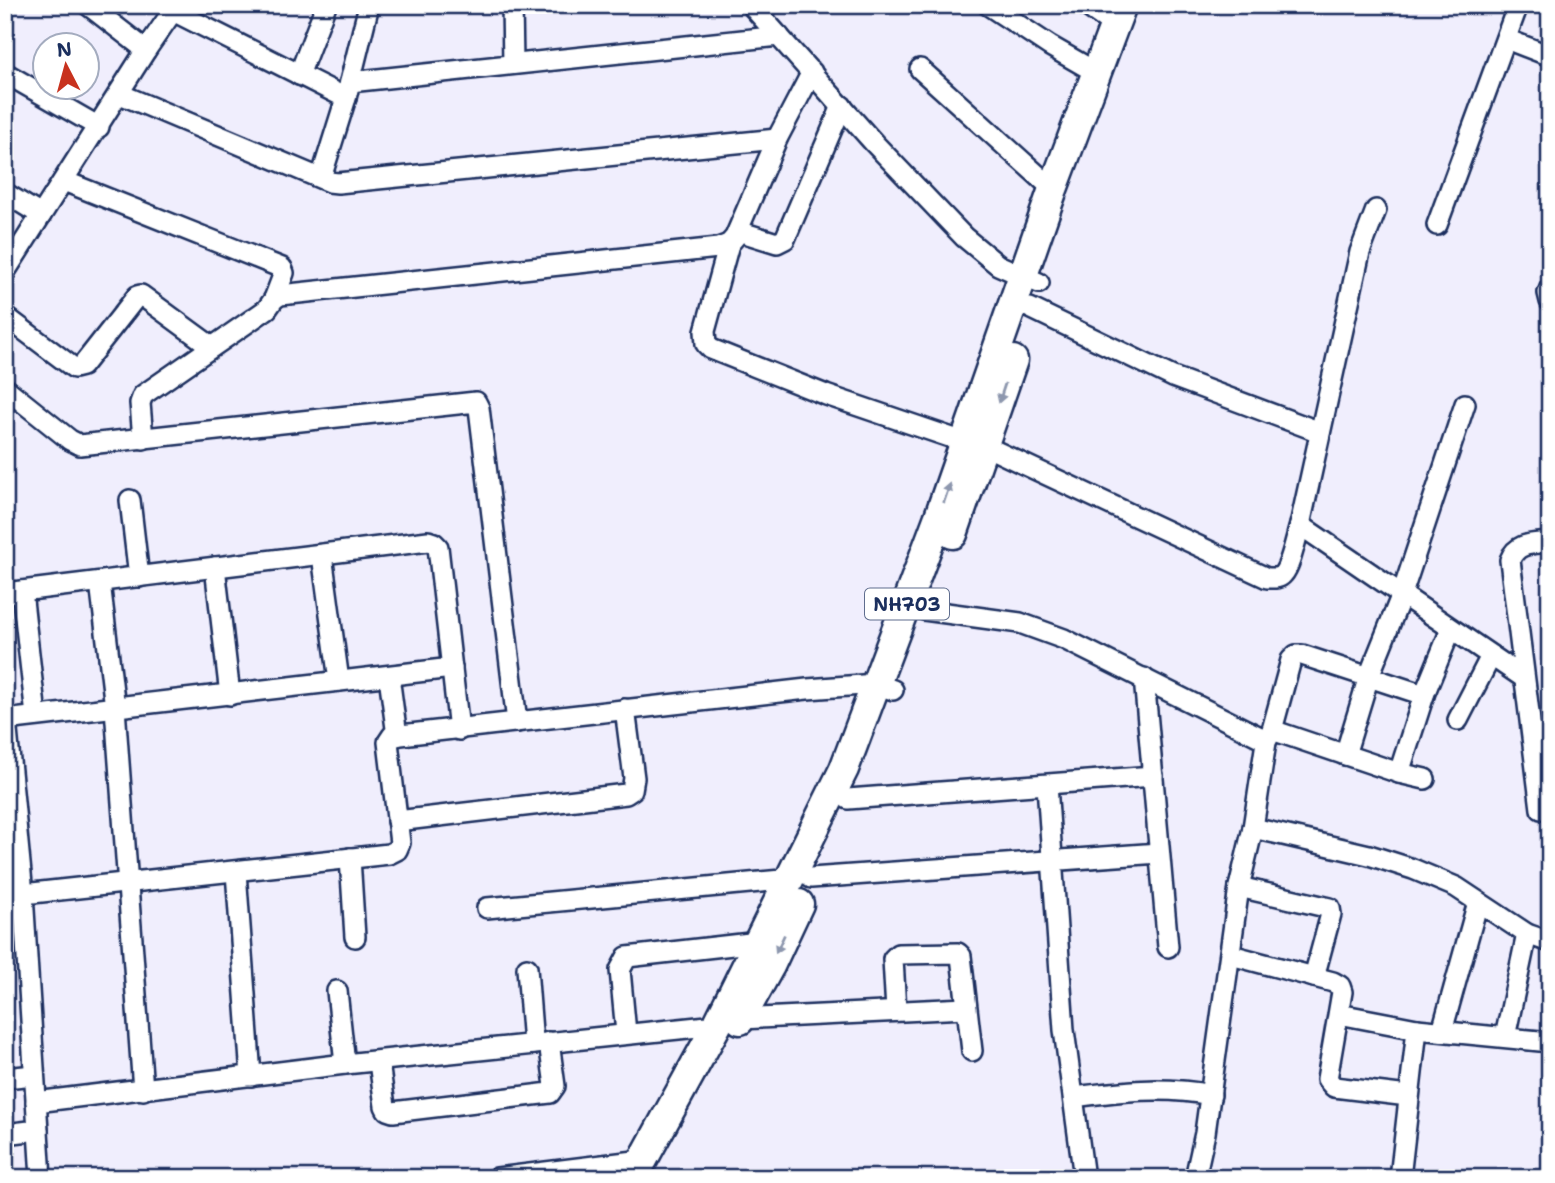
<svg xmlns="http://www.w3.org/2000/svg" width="1555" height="1183" font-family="'Shantell Sans',sans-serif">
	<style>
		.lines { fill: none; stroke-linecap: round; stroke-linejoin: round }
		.minor-casing { stroke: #1b2f5e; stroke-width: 24 }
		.highway-casing { stroke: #1b2f5e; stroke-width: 33 }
		.minor { stroke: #fff; stroke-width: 19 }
		.highway { stroke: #fff; stroke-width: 28 }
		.oneway { fill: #8d97ae }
		.labels { text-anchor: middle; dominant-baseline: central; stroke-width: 5; stroke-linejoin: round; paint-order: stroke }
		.shield { fill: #fff; stroke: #5f6d8e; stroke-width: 2 }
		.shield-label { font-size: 19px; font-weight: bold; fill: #1b2f5e }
	</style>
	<rect width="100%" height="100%" fill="#f0eefd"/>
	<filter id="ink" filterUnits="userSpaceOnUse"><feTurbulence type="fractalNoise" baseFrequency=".0143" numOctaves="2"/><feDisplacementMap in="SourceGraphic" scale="14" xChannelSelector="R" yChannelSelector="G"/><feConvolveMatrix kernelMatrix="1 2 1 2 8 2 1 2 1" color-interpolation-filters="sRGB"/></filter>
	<g filter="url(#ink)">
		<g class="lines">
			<g class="minor-casing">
				<g id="minor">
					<polyline points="88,5 146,50"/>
					<polyline points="512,5 513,64"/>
					<polyline points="751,5 874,143 964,237 998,265 1039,283"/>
					<polyline points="988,5 1050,46 1097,73"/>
					<polyline points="1085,5 1115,26"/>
					<polyline points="173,11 346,98"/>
					<polyline points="1506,39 1550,56"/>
					<polyline points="920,69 1053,189"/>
					<polyline points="812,72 777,139 735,237 729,244 705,331 706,344 711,349 826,395 964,442"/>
					<polyline points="5,73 99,127"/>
					<polyline points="299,75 326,5"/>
					<polyline points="350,82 779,36"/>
					<polyline points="120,94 329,182 338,183 777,139"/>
					<polyline points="321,178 346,98 369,5"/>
					<polyline points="64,181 282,268 284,273 274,299"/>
					<polyline points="5,193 41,215"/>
					<polyline points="1437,225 1518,5"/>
					<polyline points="738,231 777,243 785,239 842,106"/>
					<polyline points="5,272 146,50 177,5"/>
					<polyline points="1550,288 1548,293 1550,301"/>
					<polyline points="1030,308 1173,377 1320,432"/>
					<polyline points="5,316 74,368 82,366 137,296 141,295 212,347"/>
					<polyline points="5,388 70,440 80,445 476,402 479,408 517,722"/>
					<polyline points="143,439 140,403 143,395 267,309 274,299 280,295 718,248 729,244"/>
					<path d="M985,446L1267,578C1273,578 1279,579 1283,574C1291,565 1296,537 1300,525L1360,252L1376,210"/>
					<polyline points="130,500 139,577"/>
					<polyline points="1300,525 1524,678"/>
					<polyline points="322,555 339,681"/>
					<polyline points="215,567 230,695"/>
					<polyline points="100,582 115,708 143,1090"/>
					<polyline points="22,591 36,716"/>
					<polyline points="5,593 428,541 434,543 438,547 459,730"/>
					<polyline points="924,610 1020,623 1064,639 1262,738 1266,742"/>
					<polyline points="389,676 397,736"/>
					<polyline points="1144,678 1168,947"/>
					<polyline points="5,720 452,668"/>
					<polyline points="6,720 23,894 41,1178"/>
					<polyline points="1458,720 1491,656"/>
					<polyline points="1272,730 1399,773 1425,779"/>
					<polyline points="1345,755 1369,676 1402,594 1465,404"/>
					<polyline points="1399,773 1424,695 1451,629"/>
					<polyline points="1047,785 1064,1030 1084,1178"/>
					<polyline points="848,799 1153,776"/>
					<path d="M1541,809L1510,560C1517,542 1533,544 1550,542"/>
					<polyline points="397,821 626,794 632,790 634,778 625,709"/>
					<polyline points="1253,828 1369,855 1413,869 1456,887 1527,934 1550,942"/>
					<polyline points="350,858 355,937"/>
					<polyline points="236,872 251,1076"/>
					<polyline points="811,878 1159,853"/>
					<polyline points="1239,887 1330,908 1331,914 1314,977"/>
					<polyline points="5,896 389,854 397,850 400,843 388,742 392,736 807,689 876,684 893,690"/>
					<polyline points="487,908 792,879"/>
					<polyline points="1231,955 1333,982 1340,986 1342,992 1327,1079 1334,1087 1408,1096"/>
					<polyline points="527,968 533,1044"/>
					<polyline points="337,991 345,1064"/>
					<polyline points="896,1011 893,959 898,954 958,953 961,956 972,1051"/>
					<polyline points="1339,1014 1417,1029 1550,1042"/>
					<polyline points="740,1019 966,1008"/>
					<polyline points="1442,1031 1478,902"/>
					<polyline points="626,1033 620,970 627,957 759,942"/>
					<polyline points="1505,1037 1527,934"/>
					<polyline points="379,1062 385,1106 387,1110 393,1112 550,1093 555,1086 549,1042"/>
					<polyline points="5,1078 34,1075"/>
					<path d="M1074,1097C1121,1091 1164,1086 1211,1095"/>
					<polyline points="36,1102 345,1064 717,1025"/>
					<polyline points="5,1134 38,1130"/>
					<polyline points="497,1178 643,1160"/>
					<polyline points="1195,1178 1205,1133 1239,887 1253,828 1266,742 1272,730 1291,660 1296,655 1302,655 1424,695"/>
					<polyline points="1400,1178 1417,1029"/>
				</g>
			</g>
			<g class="highway-casing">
				<g id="highway">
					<polyline points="953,534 1013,360"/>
					<polyline points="740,1020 770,966 799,904"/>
					<polyline points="633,1178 717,1025 844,769 938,519 1053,189 1122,5"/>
				</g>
			</g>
			<use href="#minor" class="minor"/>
			<use href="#highway" class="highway"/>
		</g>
		<defs><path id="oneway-solid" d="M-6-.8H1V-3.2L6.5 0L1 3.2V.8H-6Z" transform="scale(1.75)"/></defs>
		<g class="oneway">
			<use href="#oneway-solid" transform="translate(1002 393) rotate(108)"/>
			<use href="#oneway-solid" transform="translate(947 493) rotate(-71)"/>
			<use href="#oneway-solid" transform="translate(780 944) rotate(115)"/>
		</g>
	</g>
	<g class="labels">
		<rect class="shield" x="865" y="588.5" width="84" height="31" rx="5"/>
		<g class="shield-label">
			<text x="907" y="604">NH703</text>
		</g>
	</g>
	<rect width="1555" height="1183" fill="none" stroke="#fff" stroke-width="28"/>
	<rect x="14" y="14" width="1527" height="1155" fill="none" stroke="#1b2f5e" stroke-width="2.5" filter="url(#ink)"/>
	<g transform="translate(66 66) rotate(354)"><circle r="33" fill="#ffffff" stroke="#a4acbf" stroke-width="2"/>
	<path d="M0-5L12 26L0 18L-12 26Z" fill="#c8321e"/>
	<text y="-10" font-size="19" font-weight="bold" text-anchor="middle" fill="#1b2f5e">N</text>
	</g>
</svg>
